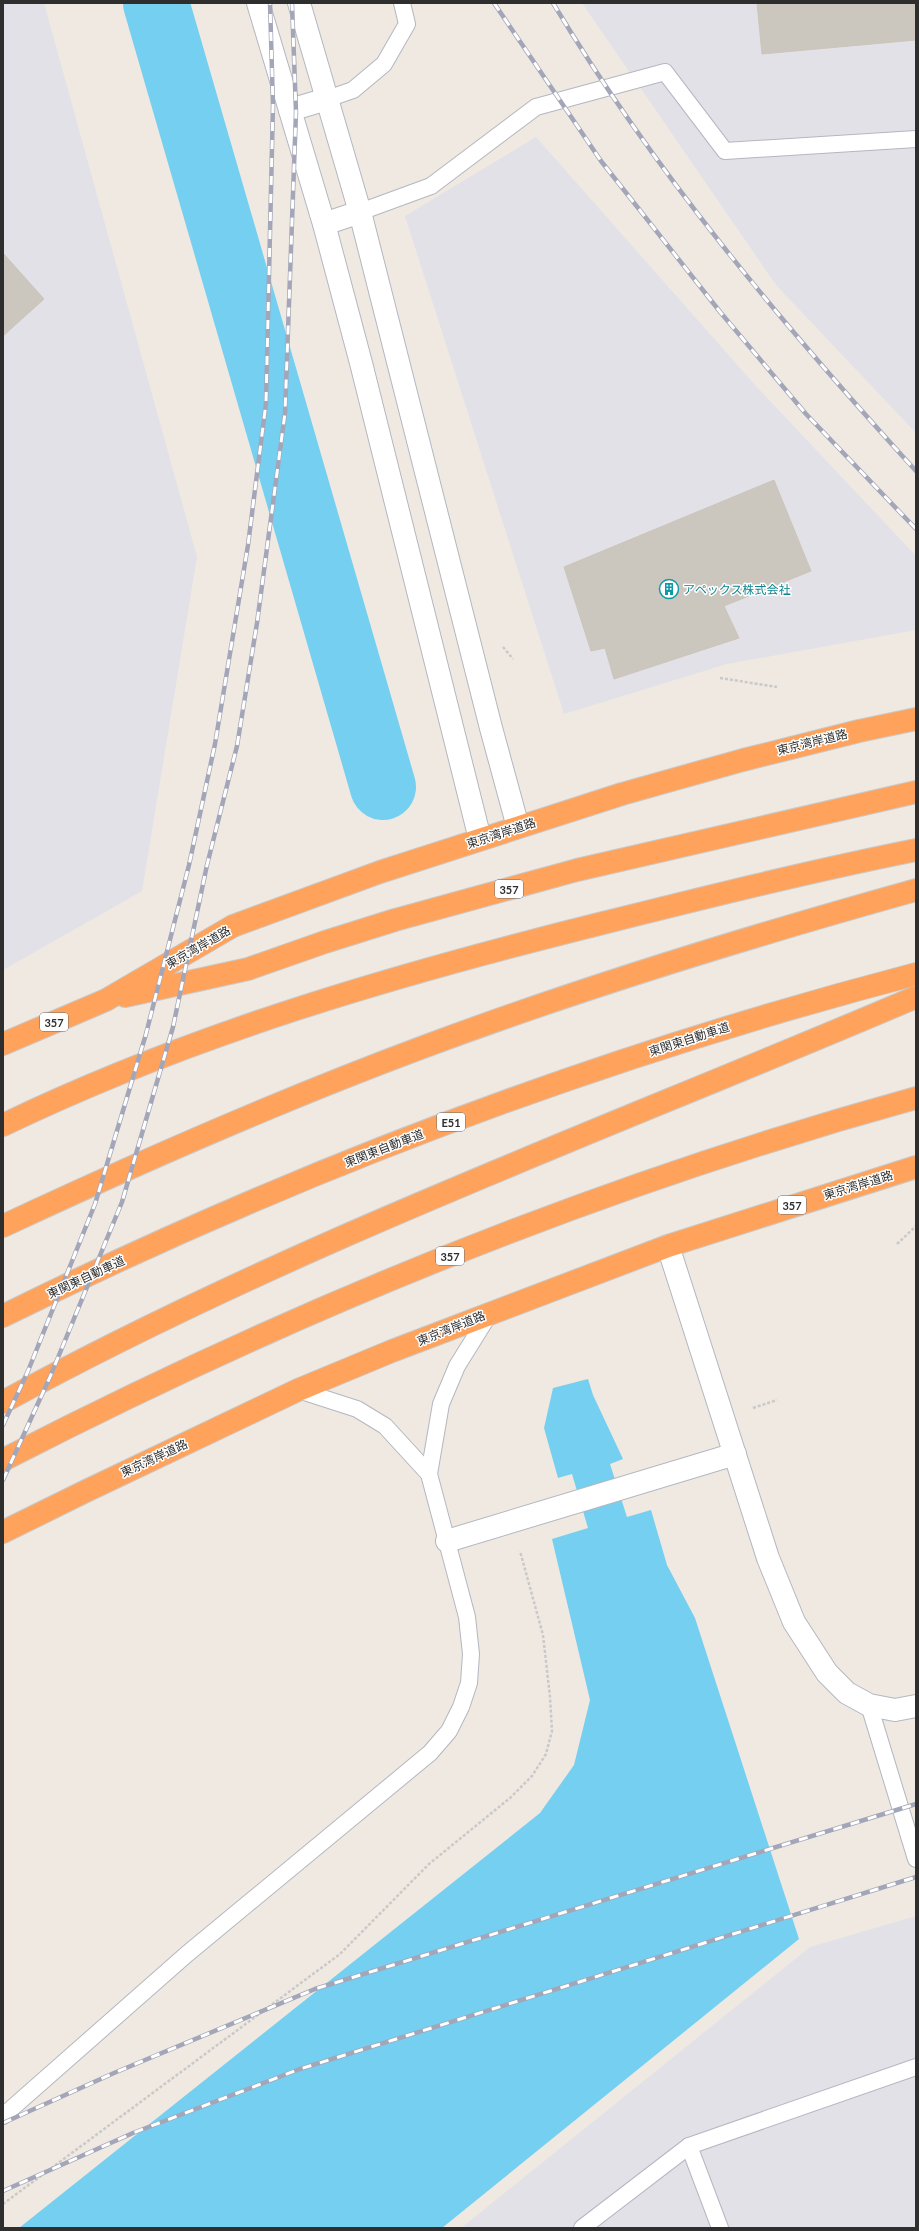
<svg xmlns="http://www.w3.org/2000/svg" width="919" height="2231" font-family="Lato,'Noto Sans JP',sans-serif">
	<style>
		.industrial { fill: #e3e1e8 }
		.water { fill: #75cff0 }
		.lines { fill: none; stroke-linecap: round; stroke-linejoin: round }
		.river { stroke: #75cff0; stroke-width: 66 }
		.building { fill: #cbc7bf; stroke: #cbc5ba }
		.lane-casing { stroke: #b4b7c1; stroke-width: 18 }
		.street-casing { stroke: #b4b7c1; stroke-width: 24 }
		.secondary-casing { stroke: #b4b7c1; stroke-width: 24 }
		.highway-casing { stroke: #c9c9c9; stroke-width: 24 }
		.path { stroke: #c9c9c9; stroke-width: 2.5; stroke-dasharray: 3 2; stroke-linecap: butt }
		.lane { stroke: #fff; stroke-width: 16 }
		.street { stroke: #fff; stroke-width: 22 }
		.secondary { stroke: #fff; stroke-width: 22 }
		.highway { stroke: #ffa35c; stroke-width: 22 }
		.rail-casing { stroke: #a3a6b8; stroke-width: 4.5 }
		.rail { stroke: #fff; stroke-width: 3; stroke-dasharray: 9; stroke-linecap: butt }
		.labels { text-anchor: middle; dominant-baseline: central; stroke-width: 3; stroke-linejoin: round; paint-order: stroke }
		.shield { fill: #fff; stroke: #6d6d6d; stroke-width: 1 }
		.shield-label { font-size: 11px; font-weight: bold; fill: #2e2e2e }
		.culture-label { font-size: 12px; fill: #0d838f; stroke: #fff; text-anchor: start }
		.street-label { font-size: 12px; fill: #2e2e2e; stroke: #fff }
	</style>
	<rect width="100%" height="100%" fill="#efe9e1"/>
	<g class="industrial">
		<polygon points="3,3 44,3 197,557 142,891 3,970"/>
		<polygon points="582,3 916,3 916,433 776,285"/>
		<polygon points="536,137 755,385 916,556 916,630 727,664 564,714 405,216"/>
		<polygon points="916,1916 916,2228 461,2228 810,1947"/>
	</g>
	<polygon class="water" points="588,1379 593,1395 623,1459 610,1464 627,1517 651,1510 667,1565 695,1618 799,1939 442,2228 19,2228 540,1813 574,1765 590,1700 552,1539 588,1528 572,1474 558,1478 544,1428 553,1388"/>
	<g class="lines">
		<polyline class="river" points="156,3 383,787"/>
	</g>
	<g class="building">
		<polygon points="757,3 916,3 916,40 762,54"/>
		<polygon points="3,253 44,299 3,336"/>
		<polygon points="774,480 811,571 724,606 739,638 614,679 605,648 591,651 564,567"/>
	</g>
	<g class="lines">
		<g class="lane-casing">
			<g id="lane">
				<polyline points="327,99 353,90 384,64 407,24 402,3"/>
				<polyline points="360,212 431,186 536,107 665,72 725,151 916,139"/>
				<polyline points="298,1390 357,1409 385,1426 429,1474"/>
				<polyline points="869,1705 916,1859"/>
				<polyline points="3,2116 187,1954 430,1753 449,1731 461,1707 469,1683 471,1654 467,1617 429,1474 441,1404 457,1366 490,1313"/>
				<polyline points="689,2146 720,2228"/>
				<polyline points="582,2228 689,2146 916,2067"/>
			</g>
		</g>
		<g class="street-casing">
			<g id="street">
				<polyline points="668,1246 768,1558 794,1622 827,1673 847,1693 869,1705 895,1710 916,1706"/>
				<polyline points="447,1541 735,1454"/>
			</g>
		</g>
		<g class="secondary-casing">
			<g id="secondary">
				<polyline points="258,3 324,224 361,363 480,839"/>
				<polyline points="299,3 360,212 491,728 518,827"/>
				<polyline points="290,110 327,99"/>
				<polyline points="324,224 360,212"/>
			</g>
		</g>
		<g class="highway-casing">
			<g id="highway">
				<polyline points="125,996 248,969 325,942 395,920 577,870 916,792"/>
				<polyline points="3,1044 106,1000 233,926 380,872 622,794 743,760 859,731 916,719"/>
				<path d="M3,1125C194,1033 398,974 603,923C707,897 811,871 916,850"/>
				<path d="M3,1226C142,1161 283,1099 426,1046C587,986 751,936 916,890"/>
				<path d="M3,1316C294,1172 602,1056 916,974"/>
				<path d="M3,1402C296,1242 610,1128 916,997"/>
				<path d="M3,1460C294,1310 600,1185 916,1098"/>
				<polyline points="3,1532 84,1492 298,1390 392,1351 668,1246 916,1167"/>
			</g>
		</g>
		<g class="path">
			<polyline points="503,647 513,659"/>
			<polyline points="720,678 777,687"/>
			<polyline points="897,1244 916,1226"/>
			<polyline points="753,1408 777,1400"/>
			<polyline points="3,2204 340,1954 429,1864 510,1798 532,1776 546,1754 552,1731 550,1697 543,1635 520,1551"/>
		</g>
		<use href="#lane" class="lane"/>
		<use href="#street" class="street"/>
		<use href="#secondary" class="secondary"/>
		<use href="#highway" class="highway"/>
		<g class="rail-casing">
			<g id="rail">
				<polyline points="494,3 601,161 721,313 806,414 916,529"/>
				<path d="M553,3C655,173 783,325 916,471"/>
				<polyline points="3,1425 28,1371 95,1204 146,1034 189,865 215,744 248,545 266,403 273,105 270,3"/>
				<polyline points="3,1480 50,1377 122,1202 173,1027 207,865 237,746 257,623 285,413 296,112 292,3"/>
				<polyline points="3,2123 114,2073 315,1989 916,1804"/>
				<polyline points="3,2191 133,2133 300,2069 916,1877"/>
			</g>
		</g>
		<use href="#rail" class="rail"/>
	</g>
	<defs>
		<g id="building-ring" transform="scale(1)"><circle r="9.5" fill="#fff" stroke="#0f9aa8" stroke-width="1.5"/><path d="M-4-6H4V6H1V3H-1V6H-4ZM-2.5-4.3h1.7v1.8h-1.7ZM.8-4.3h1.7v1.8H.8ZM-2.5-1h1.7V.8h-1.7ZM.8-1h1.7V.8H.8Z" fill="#0f9aa8"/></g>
	</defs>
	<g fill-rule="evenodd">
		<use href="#building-ring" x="669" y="589"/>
	</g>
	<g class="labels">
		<g class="shield">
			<rect x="495" y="880" width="28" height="18" rx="3"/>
			<rect x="40" y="1013" width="28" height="18" rx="3"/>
			<rect x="437" y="1113" width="28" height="18" rx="3"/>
			<rect x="778" y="1196" width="28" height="18" rx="3"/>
			<rect x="436" y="1247" width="28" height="18" rx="3"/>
		</g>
		<g class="shield-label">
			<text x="509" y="889">357</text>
			<text x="54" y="1022">357</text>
			<text x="451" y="1122">E51</text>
			<text x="792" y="1205">357</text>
			<text x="450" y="1256">357</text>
		</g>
		<g class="culture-label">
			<text x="683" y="589">アペックス株式会社</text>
		</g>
		<g class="street-label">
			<text transform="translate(812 742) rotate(-14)">東京湾岸道路</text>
			<text transform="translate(501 833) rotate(-18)">東京湾岸道路</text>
			<text transform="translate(198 947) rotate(-30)">東京湾岸道路</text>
			<text transform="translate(689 1039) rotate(-18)">東関東自動車道</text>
			<text transform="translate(384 1148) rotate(-21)">東関東自動車道</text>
			<text transform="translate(858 1185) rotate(-17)">東京湾岸道路</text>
			<text transform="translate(86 1277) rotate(-25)">東関東自動車道</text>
			<text transform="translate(451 1328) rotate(-22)">東京湾岸道路</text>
			<text transform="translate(154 1458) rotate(-25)">東京湾岸道路</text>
		</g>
	</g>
	<rect width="919" height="2231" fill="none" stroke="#2e2e2e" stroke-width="8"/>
</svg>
